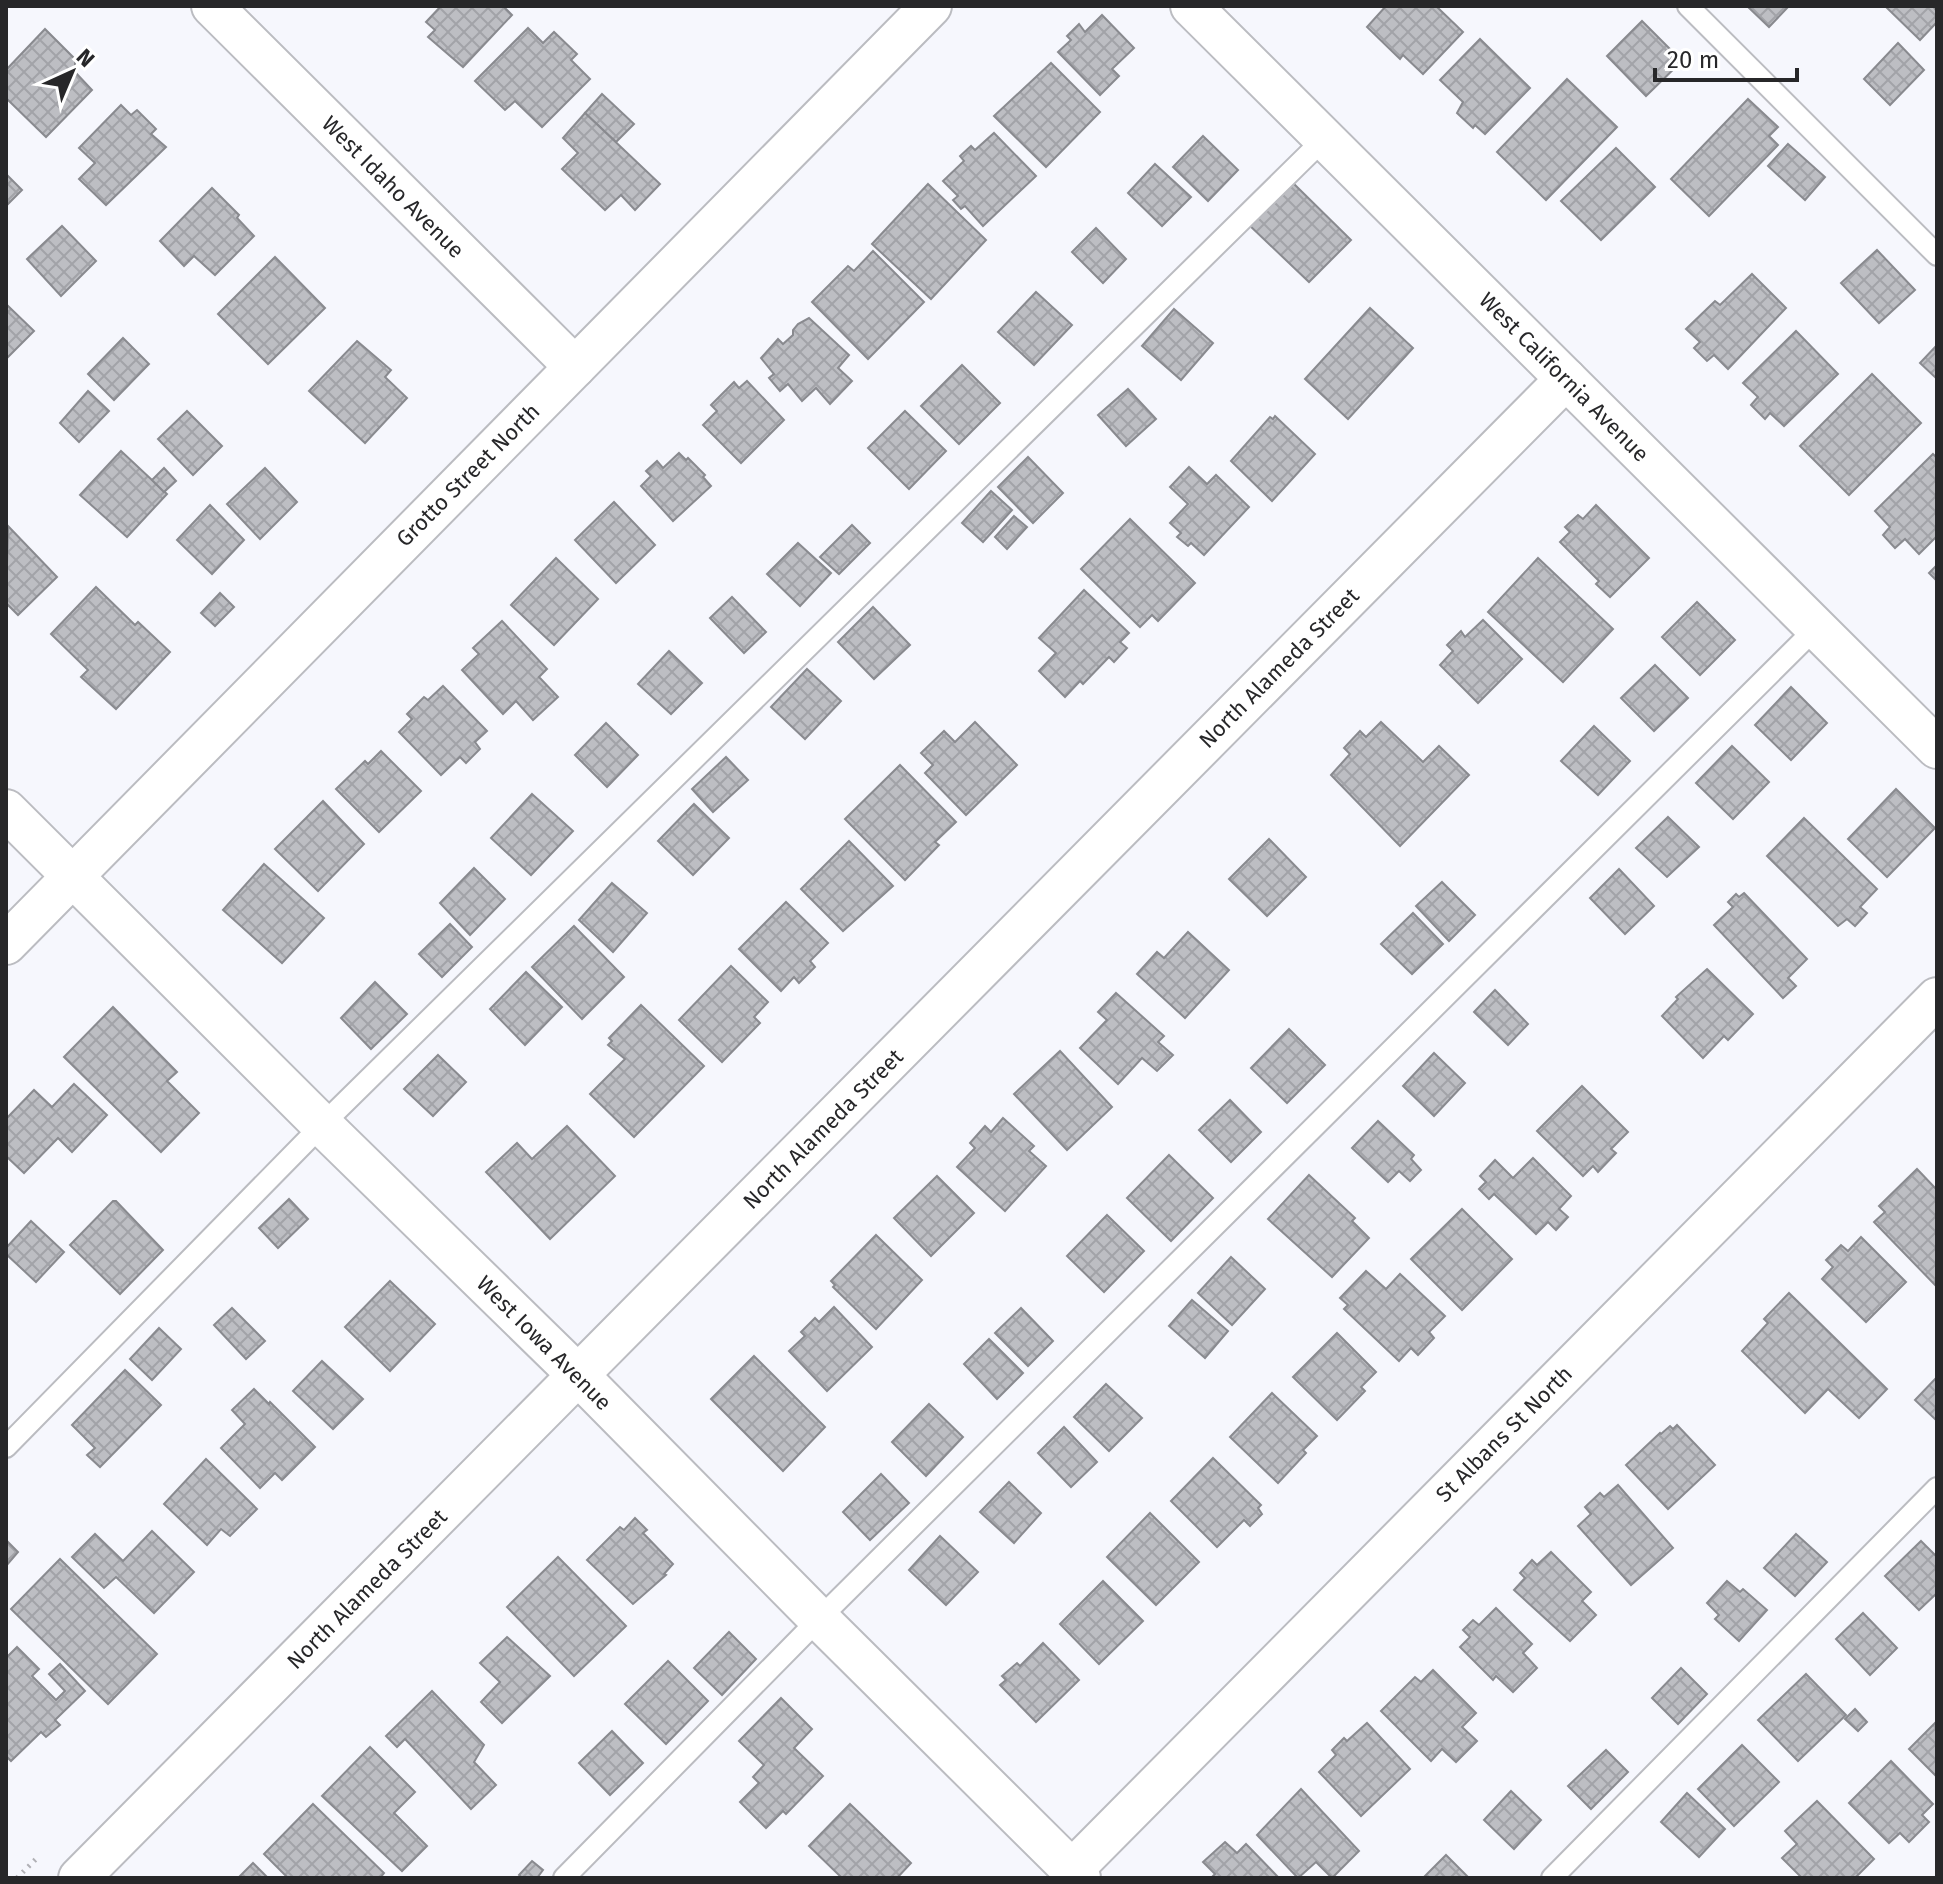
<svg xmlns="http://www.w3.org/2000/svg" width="1943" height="1884" font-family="'Fira Sans',sans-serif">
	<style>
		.building { fill: url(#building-cross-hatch); stroke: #898a8f; stroke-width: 2 }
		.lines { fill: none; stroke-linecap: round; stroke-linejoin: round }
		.lane-casing { stroke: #bbbcc1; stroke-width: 24 }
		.street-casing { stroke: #bbbcc1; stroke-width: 44 }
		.path { stroke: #b1b1b6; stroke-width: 5; stroke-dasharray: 2 6; stroke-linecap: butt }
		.lane { stroke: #fff; stroke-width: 20 }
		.street { stroke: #fff; stroke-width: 40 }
		.labels { text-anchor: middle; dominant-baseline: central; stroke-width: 6; stroke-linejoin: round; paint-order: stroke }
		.street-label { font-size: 22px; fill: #272729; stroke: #fff }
	</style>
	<defs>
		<pattern id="building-cross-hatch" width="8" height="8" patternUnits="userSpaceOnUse" patternTransform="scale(2)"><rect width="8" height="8" fill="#bdbec3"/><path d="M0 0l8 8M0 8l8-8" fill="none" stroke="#a2a3a8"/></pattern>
	</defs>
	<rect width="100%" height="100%" fill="#f6f7fd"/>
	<g class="building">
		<polygon points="441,6 503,6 512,15 463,67 428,37 435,30 426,22"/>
		<polygon points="1386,6 1436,6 1463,32 1423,74 1403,55 1400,59 1367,27"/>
		<polygon points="1747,6 1789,6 1769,27"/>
		<polygon points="1885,6 1933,6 1937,12 1937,22 1920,40"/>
		<polygon points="1102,15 1134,48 1112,69 1119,76 1100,95 1058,52 1071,40 1067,36 1079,24 1085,32"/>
		<polygon points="1642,21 1682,61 1646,96 1607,56"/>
		<polygon points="528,28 543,43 554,32 577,54 571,60 590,79 542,127 515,101 505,110 475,81"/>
		<polygon points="45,29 75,59 75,72 92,90 46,137 6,98 6,70"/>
		<polygon points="1480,39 1530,88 1485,134 1475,125 1473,128 1457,113 1463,102 1440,80"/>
		<polygon points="1898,43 1924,70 1890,105 1864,79"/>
		<polygon points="1051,63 1100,112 1046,167 994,116"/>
		<polygon points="1567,79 1617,127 1546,200 1497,152"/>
		<polygon points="602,94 634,124 616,142 585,113"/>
		<polygon points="1748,99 1778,127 1769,136 1778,145 1709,216 1671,179"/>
		<polygon points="121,105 131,115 137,110 156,129 151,134 166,147 106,205 79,179 95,163 79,148"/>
		<polygon points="585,113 660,184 635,210 621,195 605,210 562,169 578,153 563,138"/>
		<polygon points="994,133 1036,176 983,226 965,206 961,209 953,200 958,196 943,181 964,161 960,156 971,146 975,150"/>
		<polygon points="1203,136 1238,170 1208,201 1173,167"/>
		<polygon points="1788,144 1825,177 1805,200 1768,166"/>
		<polygon points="1616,148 1655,187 1601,240 1561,201"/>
		<polygon points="1155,164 1191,197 1162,226 1128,193"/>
		<polygon points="6,174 22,190 6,206"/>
		<polygon points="1291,181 1351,240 1309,282 1248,224"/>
		<polygon points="928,184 986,240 931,299 872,244"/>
		<polygon points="212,188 239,215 237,218 254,236 215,275 194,256 184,266 160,241"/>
		<polygon points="62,226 96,261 61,296 27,259"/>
		<polygon points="1096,228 1126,259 1103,283 1072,252"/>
		<polygon points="1877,250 1915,290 1879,323 1841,283"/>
		<polygon points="873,251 924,302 868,359 812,302 848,266 854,271"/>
		<polygon points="275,257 325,308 268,364 218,314"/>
		<polygon points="1752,274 1786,308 1728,369 1714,355 1707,361 1694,348 1700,342 1686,329 1715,301 1720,305"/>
		<polygon points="1036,292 1072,325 1034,365 998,332"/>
		<polygon points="6,304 34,331 6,359"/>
		<polygon points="1370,308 1413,348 1348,419 1305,379"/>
		<polygon points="1174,309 1213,343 1181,380 1142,346"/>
		<polygon points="809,318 849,355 838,368 852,381 830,404 816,388 802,401 788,384 780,391 769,378 774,374 761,358 778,339 783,344 793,335 793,330 798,324"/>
		<polygon points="1796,331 1838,374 1784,426 1770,413 1765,419 1751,405 1758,397 1743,383"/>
		<polygon points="123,338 149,364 114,400 88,374"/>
		<polygon points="357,341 391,370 385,377 407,398 365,443 309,391"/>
		<polygon points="1937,345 1937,379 1920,363"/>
		<polygon points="962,365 1000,403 959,444 921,406"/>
		<polygon points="1872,374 1921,423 1849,495 1800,446"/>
		<polygon points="747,381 784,420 741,463 703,425 717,411 711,405 734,382 739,388"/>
		<polygon points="1128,389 1156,419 1126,446 1098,415"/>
		<polygon points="88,391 109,411 79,442 60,423"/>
		<polygon points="187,411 222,446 193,475 158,439"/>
		<polygon points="905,411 946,451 909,489 868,448"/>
		<polygon points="1275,416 1315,454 1272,501 1231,461 1270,417 1273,419"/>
		<polygon points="121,451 167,494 127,537 80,495"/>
		<polygon points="679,453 686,460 688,458 705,475 703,477 711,486 673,521 641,486 651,476 646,471 657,461 663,468"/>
		<polygon points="1933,454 1937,458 1937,536 1919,554 1905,539 1895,548 1883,535 1890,527 1875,511"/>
		<polygon points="1028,457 1063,493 1033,523 998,487"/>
		<polygon points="1189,467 1207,484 1216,475 1249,507 1204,555 1191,543 1188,546 1177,537 1181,533 1170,523 1188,504 1170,487"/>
		<polygon points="164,468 176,481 164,492 152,480"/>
		<polygon points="265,468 297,502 260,539 227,504"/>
		<polygon points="991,491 1012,510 983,542 962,523"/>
		<polygon points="614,502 655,545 616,583 575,540"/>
		<polygon points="210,505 244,540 212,574 177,540"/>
		<polygon points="1596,505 1649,558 1610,597 1596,584 1599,581 1560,542 1570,532 1565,527 1578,515 1583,519"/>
		<polygon points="1014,516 1027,527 1007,549 995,537"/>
		<polygon points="1130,519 1195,583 1158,621 1152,615 1140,627 1081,569"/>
		<polygon points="852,525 870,543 839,574 820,557"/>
		<polygon points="8,526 57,577 18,615 6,603"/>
		<polygon points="798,543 831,573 800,606 767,574"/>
		<polygon points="556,558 598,599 554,645 511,605"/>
		<polygon points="1538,558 1613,629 1563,682 1488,612"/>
		<polygon points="1937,565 1937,581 1929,573"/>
		<polygon points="96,587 135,625 138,622 170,652 116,709 81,677 88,670 51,634"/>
		<polygon points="1084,590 1129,633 1120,642 1127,648 1114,662 1109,657 1083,684 1080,681 1065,697 1039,671 1056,653 1039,638"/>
		<polygon points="220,593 234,607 215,626 201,613"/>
		<polygon points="732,597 766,632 744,653 710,618"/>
		<polygon points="1697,602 1735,640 1700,675 1662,637"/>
		<polygon points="873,607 910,645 874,679 838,642"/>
		<polygon points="1483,620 1522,659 1478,703 1440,665 1453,651 1447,645 1461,631 1465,637"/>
		<polygon points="502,621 547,669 539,677 558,697 533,720 516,701 503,714 462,670 479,654 473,648"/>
		<polygon points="669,651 702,683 671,714 638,684"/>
		<polygon points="1655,665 1688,698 1654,731 1621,698"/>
		<polygon points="807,669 841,701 805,739 771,707"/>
		<polygon points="443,686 487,731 475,742 480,749 466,763 460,757 441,775 399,732 412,719 407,714 424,697 428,700"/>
		<polygon points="1791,687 1827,723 1791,760 1755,725"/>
		<polygon points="975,722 1017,765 966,815 925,773 933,765 921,753 944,731 955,742"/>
		<polygon points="1381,722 1423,762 1439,746 1469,775 1400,846 1331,775 1350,754 1344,748 1360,731 1366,737"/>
		<polygon points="606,723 638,755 607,787 575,755"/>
		<polygon points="1594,726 1630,761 1598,795 1561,761"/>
		<polygon points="1732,746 1769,782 1733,819 1696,783"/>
		<polygon points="381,751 421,791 379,832 336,789 365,761 368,764"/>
		<polygon points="726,757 748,780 713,812 692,789"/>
		<polygon points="900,765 956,822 935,842 939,845 905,880 845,819"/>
		<polygon points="1896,789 1935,828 1887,877 1848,839"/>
		<polygon points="532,794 573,831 531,875 491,838"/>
		<polygon points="323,801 364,844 318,891 275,849"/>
		<polygon points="694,804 729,838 693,875 658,841"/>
		<polygon points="1668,817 1699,847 1667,877 1636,848"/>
		<polygon points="1804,818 1877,889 1860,907 1867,913 1855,926 1847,919 1838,926 1767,856"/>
		<polygon points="1269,839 1306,877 1267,916 1229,879"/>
		<polygon points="849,841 893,886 843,931 801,889"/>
		<polygon points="264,864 324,918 282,963 223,910"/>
		<polygon points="474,868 505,899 470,935 440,903"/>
		<polygon points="1619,869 1654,906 1625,934 1590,898"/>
		<polygon points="1442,882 1475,915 1449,941 1416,906"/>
		<polygon points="612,883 647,913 613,952 579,920"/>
		<polygon points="1744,893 1807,959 1788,978 1796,986 1783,998 1714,925 1733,907 1728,902 1736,894 1739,897"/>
		<polygon points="786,902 828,943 810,961 815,967 799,983 794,977 781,991 739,949"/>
		<polygon points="1413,913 1443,944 1412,974 1381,944"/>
		<polygon points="450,924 472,947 442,977 419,954"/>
		<polygon points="574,926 624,977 582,1019 532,967"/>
		<polygon points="1188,932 1229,970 1185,1018 1137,974 1157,952 1164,958"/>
		<polygon points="731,966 768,1002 754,1017 760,1023 722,1062 679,1020"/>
		<polygon points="1707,969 1753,1014 1728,1040 1724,1036 1703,1058 1662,1016 1678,999 1676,997"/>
		<polygon points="526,972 562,1007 525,1045 490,1009"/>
		<polygon points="375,982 407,1014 371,1049 341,1018"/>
		<polygon points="1495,990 1528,1024 1508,1045 1474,1012"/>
		<polygon points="1116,993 1164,1036 1158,1042 1173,1055 1157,1071 1142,1058 1118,1084 1080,1048 1107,1020 1098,1012"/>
		<polygon points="641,1005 704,1066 634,1137 590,1094 625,1059 608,1045 612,1041 609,1038"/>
		<polygon points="113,1007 177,1072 167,1081 199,1113 161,1152 64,1057"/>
		<polygon points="1289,1029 1325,1065 1287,1103 1251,1068"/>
		<polygon points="1060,1051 1112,1107 1067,1150 1014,1094"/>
		<polygon points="1434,1053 1465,1083 1434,1116 1403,1086"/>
		<polygon points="438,1055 466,1082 433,1116 404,1089"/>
		<polygon points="74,1084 107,1115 72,1152 58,1138 24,1173 6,1156 6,1119 34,1090 52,1107"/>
		<polygon points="1582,1086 1628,1132 1611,1149 1616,1153 1598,1172 1593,1166 1583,1176 1537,1131"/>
		<polygon points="1230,1100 1261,1132 1231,1162 1199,1130"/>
		<polygon points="1003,1118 1034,1146 1029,1151 1046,1166 1005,1211 957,1167 975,1148 970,1143 985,1126 991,1132"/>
		<polygon points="1378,1121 1414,1155 1411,1159 1421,1170 1410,1181 1399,1171 1388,1182 1352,1148"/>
		<polygon points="567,1126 615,1176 550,1239 486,1172 517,1143 532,1159"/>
		<polygon points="1169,1155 1213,1198 1171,1241 1127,1198"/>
		<polygon points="1533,1158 1571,1196 1559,1209 1568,1217 1556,1230 1548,1222 1536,1234 1494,1194 1489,1199 1479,1189 1486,1182 1480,1176 1495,1160 1513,1178"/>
		<polygon points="1917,1169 1937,1190 1937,1287 1874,1222 1885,1212 1879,1206"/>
		<polygon points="1309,1175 1355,1218 1352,1221 1369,1238 1332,1277 1268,1219"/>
		<polygon points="937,1176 974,1213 931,1256 894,1218"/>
		<polygon points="289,1199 308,1219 278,1248 259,1228"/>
		<polygon points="113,1201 116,1201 163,1250 120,1294 70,1245"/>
		<polygon points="1462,1209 1512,1259 1462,1310 1411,1259"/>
		<polygon points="1107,1215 1144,1251 1104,1292 1067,1256"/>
		<polygon points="31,1221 64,1252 36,1282 6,1254 6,1248"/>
		<polygon points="876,1235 922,1280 876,1329 833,1287 835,1285 831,1281"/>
		<polygon points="1861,1237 1906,1282 1866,1322 1822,1279 1833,1267 1826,1260 1841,1245 1848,1251"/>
		<polygon points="1231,1257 1265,1289 1232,1325 1198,1293"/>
		<polygon points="1366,1271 1386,1289 1400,1274 1445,1316 1429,1332 1434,1338 1418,1355 1411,1348 1399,1361 1344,1309 1348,1305 1340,1298"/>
		<polygon points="390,1281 435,1324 390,1371 345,1327"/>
		<polygon points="1789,1293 1887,1389 1859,1418 1828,1389 1805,1413 1742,1351 1768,1323 1764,1319"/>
		<polygon points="1192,1300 1228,1331 1205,1358 1169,1326"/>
		<polygon points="834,1307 872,1347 827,1391 789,1351 805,1336 801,1332 815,1318 819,1322"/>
		<polygon points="232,1308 265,1341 246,1359 214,1325"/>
		<polygon points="1021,1308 1053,1341 1028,1366 995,1333"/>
		<polygon points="159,1328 181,1349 152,1380 130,1359"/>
		<polygon points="1337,1333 1376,1372 1361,1387 1365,1391 1337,1420 1293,1377"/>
		<polygon points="989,1339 1023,1373 997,1399 964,1364"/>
		<polygon points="754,1356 825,1427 783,1471 711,1399"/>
		<polygon points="322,1361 363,1399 333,1429 293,1391"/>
		<polygon points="125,1370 161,1405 100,1467 87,1455 95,1448 72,1425"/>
		<polygon points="1937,1377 1937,1421 1915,1400"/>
		<polygon points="1106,1384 1142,1418 1109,1451 1074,1417"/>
		<polygon points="254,1389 269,1404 270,1402 315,1447 282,1480 275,1473 260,1488 221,1448 245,1424 232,1410"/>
		<polygon points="1272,1393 1317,1436 1303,1450 1306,1453 1278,1483 1230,1437"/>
		<polygon points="929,1404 963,1437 926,1476 892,1442"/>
		<polygon points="1677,1425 1715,1465 1668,1509 1626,1465 1660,1433 1661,1434 1670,1426 1673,1429"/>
		<polygon points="1064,1427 1097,1462 1071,1487 1038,1453"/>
		<polygon points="1213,1458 1261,1505 1258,1508 1262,1514 1250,1526 1244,1520 1217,1547 1171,1501"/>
		<polygon points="206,1459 257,1509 230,1536 221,1529 207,1545 164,1504"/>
		<polygon points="881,1474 909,1503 870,1540 843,1512"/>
		<polygon points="1009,1482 1041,1513 1014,1543 980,1512"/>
		<polygon points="1618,1485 1673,1548 1631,1585 1578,1526 1591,1514 1585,1507 1600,1493 1604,1497"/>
		<polygon points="1150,1513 1199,1562 1156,1605 1107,1557"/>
		<polygon points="635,1518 647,1530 643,1533 673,1564 664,1574 666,1575 633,1604 587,1560 620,1527 624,1530"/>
		<polygon points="152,1531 194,1572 154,1613 116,1577 104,1588 72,1557 95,1534 123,1561"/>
		<polygon points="1796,1534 1827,1562 1795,1596 1764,1568"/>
		<polygon points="940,1536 978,1572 946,1605 909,1570"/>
		<polygon points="6,1540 18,1552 6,1566"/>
		<polygon points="1921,1541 1937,1557 1937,1593 1919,1610 1885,1576"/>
		<polygon points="1551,1552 1591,1592 1582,1601 1596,1615 1570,1641 1514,1590 1525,1578 1520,1573 1532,1560 1537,1565"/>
		<polygon points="558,1557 626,1626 574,1676 507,1607"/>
		<polygon points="60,1559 157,1654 108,1704 11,1609"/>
		<polygon points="1103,1581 1143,1621 1099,1664 1060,1624"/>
		<polygon points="1727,1581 1740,1592 1743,1589 1767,1610 1739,1641 1715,1619 1719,1615 1707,1603"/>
		<polygon points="1496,1608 1532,1644 1523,1653 1537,1668 1513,1692 1496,1676 1493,1680 1460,1647 1470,1637 1463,1630 1473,1620 1479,1625"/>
		<polygon points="1863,1613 1897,1648 1870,1675 1836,1639"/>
		<polygon points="729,1632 756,1659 722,1695 694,1668"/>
		<polygon points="507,1637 550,1676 502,1723 481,1702 500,1682 480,1663"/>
		<polygon points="1043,1643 1079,1680 1036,1722 1000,1685 1006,1680 1002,1676 1017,1663 1020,1666"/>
		<polygon points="17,1647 39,1669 32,1676 56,1700 65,1691 49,1674 60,1664 85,1691 55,1720 60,1725 46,1737 41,1732 11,1761 6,1756 6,1658"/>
		<polygon points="668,1661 708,1701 666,1744 625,1704"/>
		<polygon points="1681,1668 1707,1694 1678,1724 1652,1698"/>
		<polygon points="1433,1670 1476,1713 1462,1727 1477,1741 1456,1762 1442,1749 1431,1761 1381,1711 1415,1677 1421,1682"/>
		<polygon points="1806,1674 1846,1715 1798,1761 1758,1720"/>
		<polygon points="432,1691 484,1745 474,1762 496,1785 471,1809 405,1739 397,1747 386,1736"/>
		<polygon points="781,1698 812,1729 794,1748 823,1776 786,1814 783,1811 766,1828 740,1802 759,1783 753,1777 764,1765 739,1741"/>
		<polygon points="1855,1709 1867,1722 1858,1731 1845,1719"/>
		<polygon points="1937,1721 1937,1777 1909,1749"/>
		<polygon points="1367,1723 1410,1769 1361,1816 1319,1772 1336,1755 1332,1750 1344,1738 1347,1741"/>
		<polygon points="612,1731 643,1763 610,1795 579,1763"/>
		<polygon points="1742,1745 1779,1782 1734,1826 1698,1789"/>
		<polygon points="370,1747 415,1792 394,1813 427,1846 402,1871 322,1796"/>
		<polygon points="1606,1750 1628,1772 1591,1809 1568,1786"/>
		<polygon points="1891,1761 1933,1804 1922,1815 1929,1822 1909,1842 1900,1833 1889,1843 1849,1803"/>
		<polygon points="1301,1789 1359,1851 1332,1878 1316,1862 1298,1878 1257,1835"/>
		<polygon points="1511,1791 1541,1820 1514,1849 1484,1820"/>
		<polygon points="1687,1793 1725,1829 1699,1857 1661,1822"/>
		<polygon points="1817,1801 1874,1859 1855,1878 1802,1878 1782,1858 1797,1844 1785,1831"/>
		<polygon points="313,1804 384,1873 380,1878 288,1878 264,1854"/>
		<polygon points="850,1804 911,1863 897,1878 842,1878 809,1846"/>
		<polygon points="1225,1842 1237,1853 1246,1844 1279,1878 1211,1878 1215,1874 1203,1862"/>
		<polygon points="1446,1855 1469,1878 1423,1878"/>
		<polygon points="532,1861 543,1870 537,1878 522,1878 519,1875"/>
		<polygon points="253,1863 268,1878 238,1878"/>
	</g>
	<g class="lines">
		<g class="lane-casing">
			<g id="lane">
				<polyline points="1688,6 1937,255"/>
				<polyline points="6,1447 322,1125 1324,139"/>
				<polyline points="564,1878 819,1619 1816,628"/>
				<polyline points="1552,1878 1937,1488"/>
			</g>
		</g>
		<g class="street-casing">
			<g id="street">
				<polyline points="212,6 575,367"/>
				<polyline points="1191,6 1937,748"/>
				<polyline points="6,810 322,1125 579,1376 819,1619 1080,1878"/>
				<polyline points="6,944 931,6"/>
				<polyline points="1072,1870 1937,998"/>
				<polyline points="79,1878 1566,379"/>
			</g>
		</g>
		<polyline class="path" points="17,1878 38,1857"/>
		<use href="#lane" class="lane"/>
		<use href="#street" class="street"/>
	</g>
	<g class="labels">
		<g class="street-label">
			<text transform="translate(393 187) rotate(45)">West Idaho Avenue</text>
			<text transform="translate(1564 377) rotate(45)">West California Avenue</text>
			<text transform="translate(468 475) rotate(-45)">Grotto Street North</text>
			<text transform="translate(1279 668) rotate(-45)">North Alameda Street</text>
			<text transform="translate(823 1129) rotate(-45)">North Alameda Street</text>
			<text transform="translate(544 1343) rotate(45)">West Iowa Avenue</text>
			<text transform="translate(1504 1434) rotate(-45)">St Albans St North</text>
			<text transform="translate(367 1589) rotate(-45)">North Alameda Street</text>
		</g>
	</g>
	<rect width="1943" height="1884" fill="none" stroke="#272729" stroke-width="16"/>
	<g transform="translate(72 72) rotate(44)" stroke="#ffffff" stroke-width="6" paint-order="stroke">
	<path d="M0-6L14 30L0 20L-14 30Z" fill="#272729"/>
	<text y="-12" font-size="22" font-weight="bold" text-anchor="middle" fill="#272729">N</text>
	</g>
	<path d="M1655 68v12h142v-12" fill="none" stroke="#272729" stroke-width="4"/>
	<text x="1667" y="68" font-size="24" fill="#272729" stroke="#ffffff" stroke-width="6" paint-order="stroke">20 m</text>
</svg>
